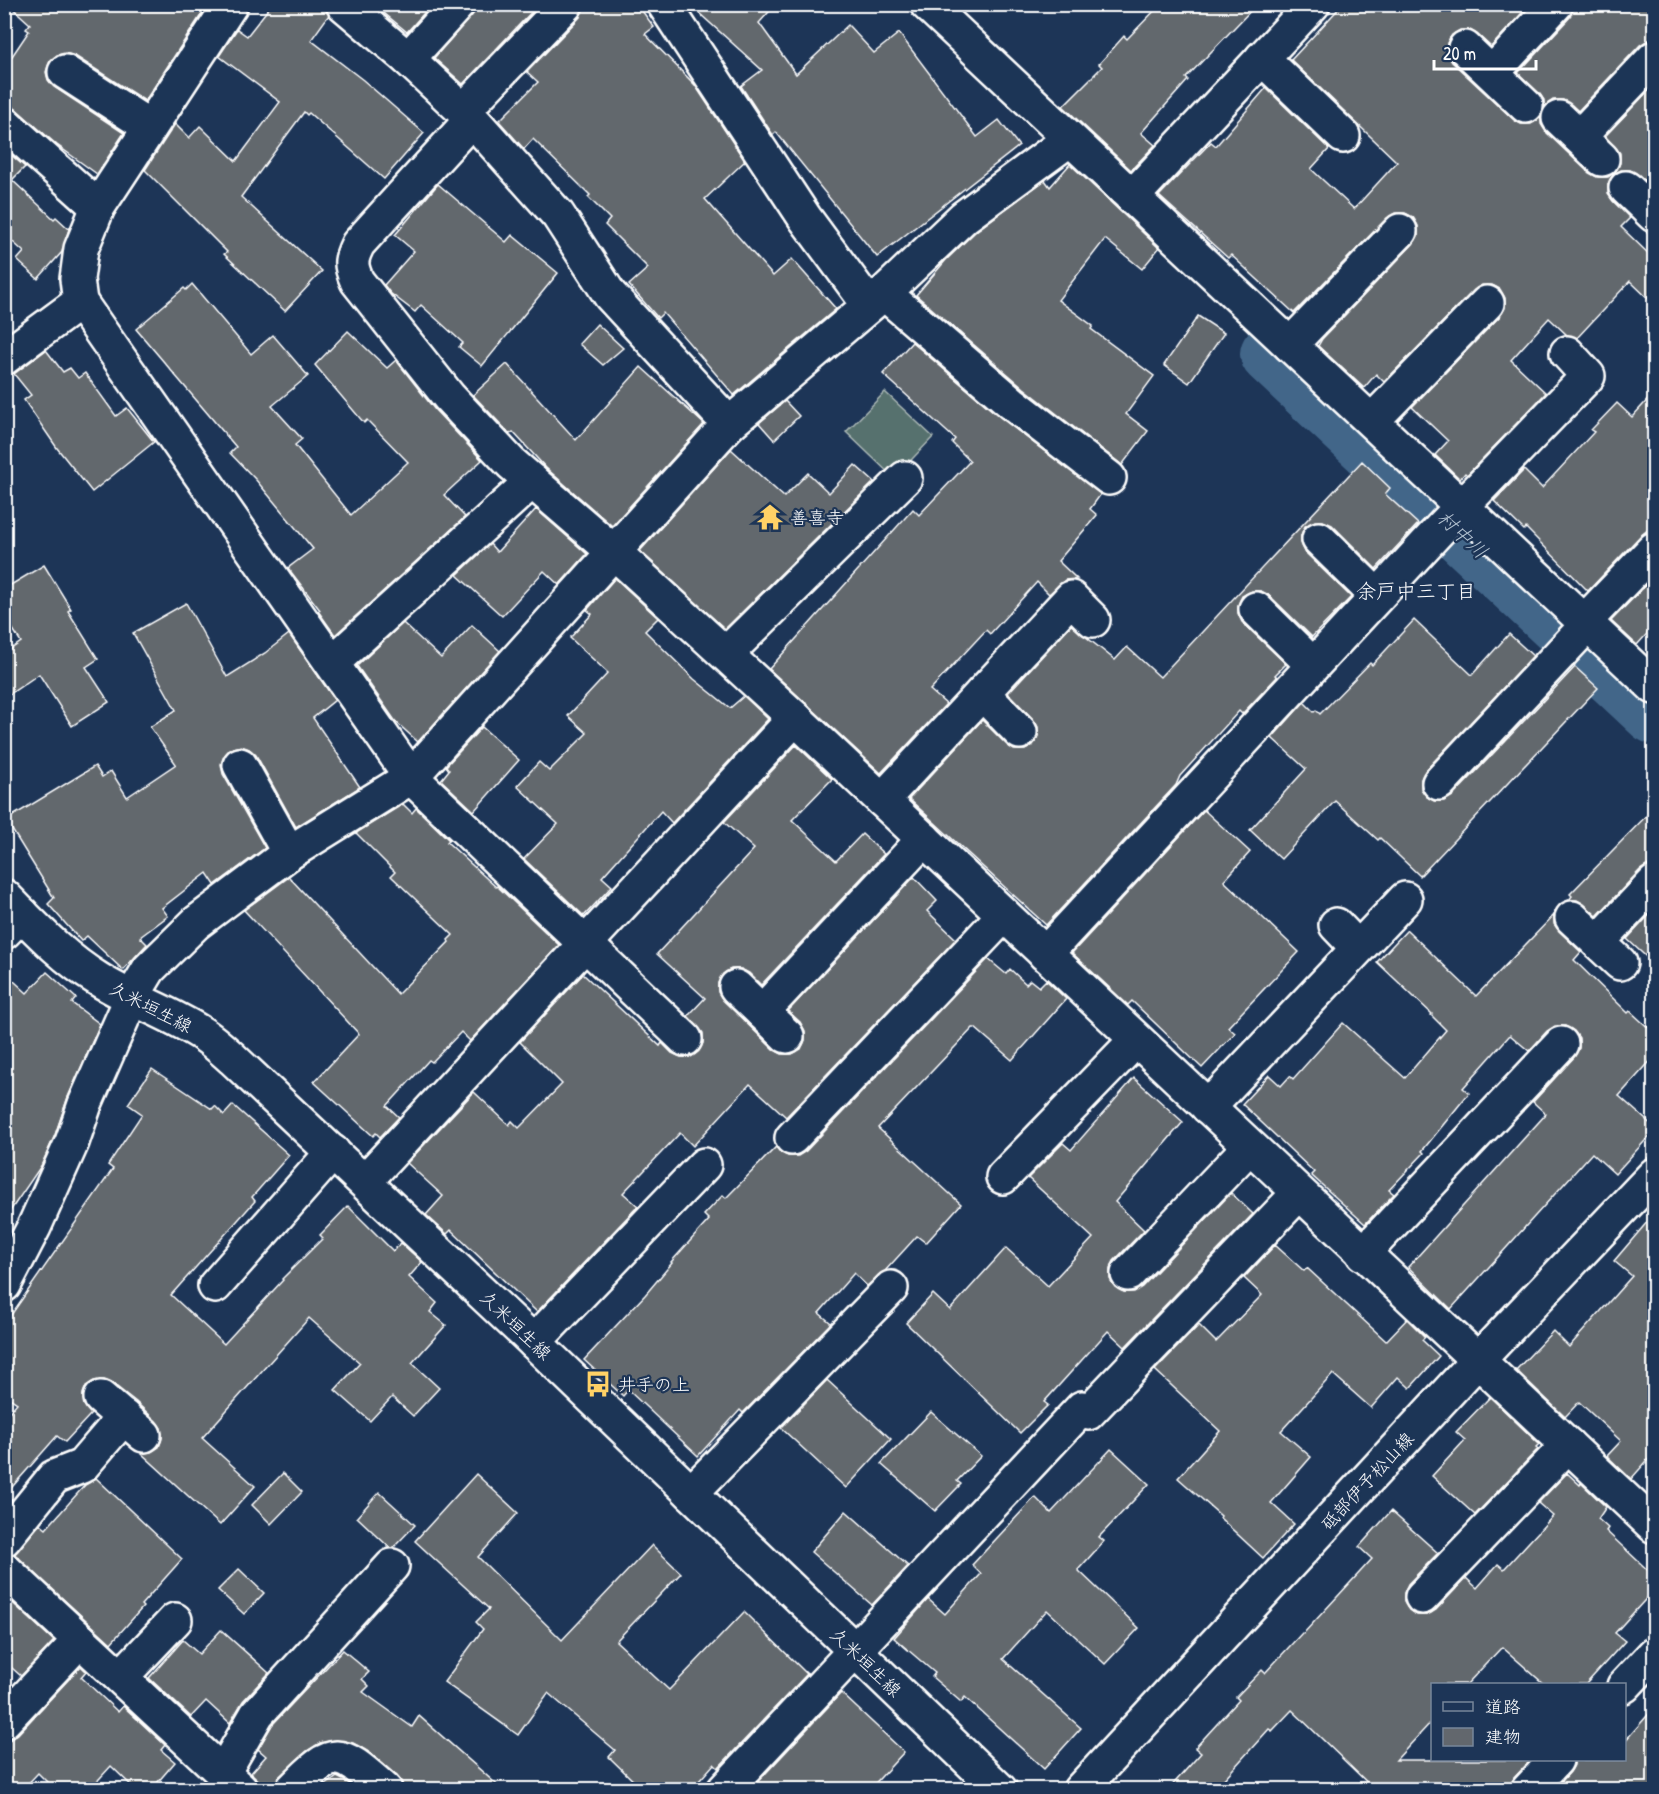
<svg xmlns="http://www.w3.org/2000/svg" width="1659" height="1794" font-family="'Patrick Hand','Klee One',sans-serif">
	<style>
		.green { fill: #57716e; stroke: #abb8b6; stroke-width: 1.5 }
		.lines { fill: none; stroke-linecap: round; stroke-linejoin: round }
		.river { stroke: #426689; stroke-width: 62 }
		.building { fill: #62676d; stroke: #fff; stroke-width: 1.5 }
		.minor-casing { stroke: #fff; stroke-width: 38 }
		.major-casing { stroke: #fff; stroke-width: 38 }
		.minor { stroke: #1d3557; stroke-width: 33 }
		.major { stroke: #1d3557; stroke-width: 33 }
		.labels { text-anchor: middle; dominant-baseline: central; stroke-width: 4.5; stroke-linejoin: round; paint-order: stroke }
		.poi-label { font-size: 18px; fill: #fff; stroke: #1d3557; text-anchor: start }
		.street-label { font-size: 18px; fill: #fff; stroke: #1d3557 }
		.water-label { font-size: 20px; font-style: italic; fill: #b3c2d0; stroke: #1d3557 }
		.neighbourhood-label { font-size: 20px; fill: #fff; stroke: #1d3557 }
	</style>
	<rect width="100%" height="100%" fill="#1d3557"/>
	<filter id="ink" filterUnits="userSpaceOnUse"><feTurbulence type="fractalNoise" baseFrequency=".0167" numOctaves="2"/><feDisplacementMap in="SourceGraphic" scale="12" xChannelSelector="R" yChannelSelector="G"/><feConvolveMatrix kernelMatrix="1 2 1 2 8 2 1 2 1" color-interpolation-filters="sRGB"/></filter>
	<g filter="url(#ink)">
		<polygon class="green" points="885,392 933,437 894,478 846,432"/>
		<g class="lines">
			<polyline class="river" points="1271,354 1654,713"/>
		</g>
		<g class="building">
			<polygon points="8,4 198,4 205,9 145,101 75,56 65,53 57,55 50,61 46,72 48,80 54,87 124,133 97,174 57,145 16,109 4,105 4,68 29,31 26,29 30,24"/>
			<polygon points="272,4 325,4 329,15 311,40 363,80 424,133 384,179 309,113 307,115 304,112 241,197 322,271 285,311 224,254 227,252 145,170 175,124 189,138 200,126 236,161 280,102 219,56 237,29 247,36"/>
			<polygon points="373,4 432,4 407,32"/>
			<polygon points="481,4 539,4 463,84 434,58"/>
			<polygon points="584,4 637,4 654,27 645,34 695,85 745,161 705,199 773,276 792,259 836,309 734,395 663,313 658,318 629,285 648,268 605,225 610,219 588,197 590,195 533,139 524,149 499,121 538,82 527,72 580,17"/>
			<polygon points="689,4 776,4 759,23 796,74 848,25 874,53 899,33 977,137 999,120 1019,146 877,257 776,132 773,135 741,86 762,70"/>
			<polygon points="1161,4 1257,4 1186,78 1188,80 1141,133 1155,145 1131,170 1063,106 1102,67 1099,64 1124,36 1127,39"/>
			<polygon points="1343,4 1530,4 1491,47 1477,34 1470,30 1460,30 1452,35 1447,43 1447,54 1452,62 1514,120 1521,124 1531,124 1541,117 1541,124 1546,132 1589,173 1597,177 1608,177 1616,171 1620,163 1620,153 1605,136 1654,85 1654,189 1639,175 1630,170 1621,170 1613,175 1608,184 1608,194 1613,201 1630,218 1621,227 1654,259 1654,304 1630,281 1577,338 1567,335 1549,318 1511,360 1546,393 1467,475 1465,473 1460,479 1435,455 1448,441 1412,407 1500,316 1505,308 1505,298 1500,289 1492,285 1482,285 1474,290 1384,382 1376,374 1364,388 1318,346 1322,339 1413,244 1418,236 1418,226 1413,217 1405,213 1395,213 1387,218 1294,313 1231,255 1228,258 1159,196 1211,142 1216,146 1266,88 1329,149 1311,169 1354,209 1397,162 1291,60"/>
			<polygon points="1574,4 1654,4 1654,40 1648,40 1640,45 1578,111 1563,100 1553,100 1544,107 1544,100 1539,93 1518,73 1570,17"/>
			<polygon points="4,149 25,167 12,180 54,219 56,217 69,229 62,252 38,279 17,260 24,252 4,234"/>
			<polygon points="1070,164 1159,248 1142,269 1105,239 1058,300 1093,326 1091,329 1154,376 1126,414 1148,431 1122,465 1024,388 916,295 946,260 976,231 1045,180 1050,187"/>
			<polygon points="438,184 499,236 506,242 512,235 558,273 482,366 459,347 463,343 421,305 415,312 390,293 384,285 414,251 395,235"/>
			<polygon points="192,284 251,354 273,335 308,376 272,406 302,439 295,445 351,515 408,462 367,420 364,423 315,365 348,331 387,368 396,360 435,410 482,460 444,495 465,517 335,635 318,611 320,610 288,568 313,549 256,480 230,453 236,447 136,329 184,288 186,290"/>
			<polygon points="1198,316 1224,333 1189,383 1164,365"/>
			<polygon points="597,324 623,348 603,365 579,344"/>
			<polygon points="912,342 1001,418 1101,494 1090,509 1097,515 1058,561 1077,579 1065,580 1049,594 1037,582 990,634 986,630 930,690 946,704 881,773 769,669 913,509 919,515 970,461 952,443 955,439 883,374"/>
			<polygon points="46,350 63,372 70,368 78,378 85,373 116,416 127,408 154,442 92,492 57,448 24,400 31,395 14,374"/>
			<polygon points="507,364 576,440 641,367 704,424 612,526 546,468 513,432 510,434 473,395"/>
			<polygon points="1654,393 1654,525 1640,536 1588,591 1526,528 1524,530 1494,501 1524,470 1542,488 1594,432 1591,430 1617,403 1632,417"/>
			<polygon points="785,401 799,416 774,440 759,423"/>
			<polygon points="731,449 784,497 808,473 829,493 855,465 874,482 725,629 640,551"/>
			<polygon points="1362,461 1390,488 1385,494 1418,524 1376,569 1332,525 1323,521 1315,521 1305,526 1301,535 1301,543 1305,552 1351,597 1312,637 1269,595 1261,591 1252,591 1242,596 1238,605 1238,613 1242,622 1286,664 1275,675 1277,677 1242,714 1239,711 1180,776 1176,785 1046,925 909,799 982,720 1007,745 1014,750 1025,750 1033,745 1038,736 1038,727 1033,719 1008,693 1071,625 1115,660 1127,647 1160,677"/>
			<polygon points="536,509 587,554 559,585 544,571 502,616 457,575 490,544 497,552"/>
			<polygon points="44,565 71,609 68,611 98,659 86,667 109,702 72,726 39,674 4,698 4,654 21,642 4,615 4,589"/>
			<polygon points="615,578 658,618 645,631 694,679 730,708 744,696 768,719 672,823 661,811 602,877 612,886 584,916 524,859 558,824 517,786 539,762 549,771 587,733 568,716 608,673 570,638 592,614 587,610"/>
			<polygon points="1646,585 1654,593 1654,626 1637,645 1611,621"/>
			<polygon points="186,603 227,677 265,653 289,634 335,700 313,718 360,787 296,827 256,755 249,749 241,746 230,749 224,756 221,764 223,774 265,848 215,885 207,873 162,908 168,916 140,937 147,944 123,970 87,936 81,941 48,904 54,898 6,820 95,766 102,777 111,771 127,797 176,764 150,727 176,710 133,633"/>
			<polygon points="1414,620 1472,675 1509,634 1533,656 1425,771 1421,779 1421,789 1427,797 1434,801 1444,801 1453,796 1575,667 1598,688 1420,876 1380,838 1378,840 1335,801 1281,859 1250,830 1306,769 1272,738 1304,702 1314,712 1316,710 1320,714 1370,663 1372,665"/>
			<polygon points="403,623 441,658 472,625 500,651 418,742 396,722 357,666"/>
			<polygon points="482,727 519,760 474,811 441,780 449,770 446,766"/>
			<polygon points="796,745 832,779 792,820 836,861 862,834 884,854 761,985 749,973 741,969 731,969 723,974 718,983 718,992 723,1000 774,1050 782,1054 792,1054 801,1049 805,1040 805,1031 800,1022 788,1011 914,877 937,901 927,911 956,939 786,1117 750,1084 693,1146 680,1133 623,1193 638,1206 537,1312 451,1230 447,1234 426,1215 443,1196 407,1163 474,1092 509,1125 512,1121 519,1128 562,1084 520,1042 583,974 660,1046 662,1043 672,1053 681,1057 691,1057 699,1051 703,1043 703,1033 688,1016 705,998 657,954 754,849 724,822"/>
			<polygon points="403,804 412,813 416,808 449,840 447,842 496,887 497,886 559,945 470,1041 461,1032 432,1062 429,1060 387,1106 399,1117 380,1137 376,1133 373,1136 314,1082 359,1034 244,910 289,877 398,994 449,942 448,940 453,935 391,876 395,872 356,833"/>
			<polygon points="1654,808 1654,865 1648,865 1640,870 1597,916 1584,904 1577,900 1569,900 1572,896 1570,894"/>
			<polygon points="1204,810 1250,852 1224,881 1299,952 1228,1027 1235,1033 1202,1068 1132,1001 1128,1005 1072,953"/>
			<polygon points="1654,910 1654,964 1627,939"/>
			<polygon points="1554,915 1554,924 1559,931 1581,952 1574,960 1628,1013 1630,1011 1654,1033 1654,1057 1619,1096 1654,1127 1654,1131 1615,1174 1592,1153 1451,1309 1408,1267 1546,1114 1533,1102 1575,1056 1579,1048 1579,1038 1574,1031 1565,1026 1555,1026 1547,1031 1529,1051 1510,1035 1463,1088 1469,1093 1422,1151 1424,1153 1389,1190 1394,1194 1365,1224 1311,1175 1314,1172 1242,1104 1269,1075 1281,1086 1290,1076 1293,1079 1343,1023 1405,1078 1446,1030 1431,1015 1432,1014 1377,962 1407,930 1476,996"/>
			<polygon points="988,959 1006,974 1010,969 1026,984 1030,980 1039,987 1046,980 1066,999 1012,1060 975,1028 973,1028 878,1128 961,1204 926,1243 917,1236 885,1271 867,1286 854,1273 819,1313 831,1323 743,1413 740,1410 698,1456 628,1390 623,1396 584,1360 645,1295 672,1263 671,1262 709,1220 704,1215 723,1195 726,1198 776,1147 780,1152 788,1156 798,1156 806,1151"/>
			<polygon points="4,972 27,993 47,972 76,998 72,1003 100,1024 68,1097 55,1135 41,1166 4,1220"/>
			<polygon points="152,1069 212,1109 215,1106 224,1115 233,1105 289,1155 252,1197 255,1201 171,1295 224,1344 283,1280 282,1279 323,1238 320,1235 348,1206 393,1251 401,1243 422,1262 409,1277 437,1303 430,1312 446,1325 412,1363 439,1388 413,1416 392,1397 370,1421 335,1390 360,1363 309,1318 202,1438 255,1486 220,1525 141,1453 151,1452 159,1447 162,1438 161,1428 156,1421 136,1402 113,1384 104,1380 94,1381 86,1386 83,1394 84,1405 91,1414 65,1442 57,1436 5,1495 11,1500 4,1509 4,1418 17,1403 4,1394 4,1325 113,1169 108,1165 142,1114 128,1104"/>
			<polygon points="1134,1078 1183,1122 1115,1202 1144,1230 1114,1261 1110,1269 1110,1279 1115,1287 1124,1292 1134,1292 1142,1287 1231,1193 1253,1214 1125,1347 1108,1331 1044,1402 1048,1405 1020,1433 906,1323 933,1294 950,1310 1006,1248 1048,1286 1093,1238 1028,1178 1063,1143 1071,1150"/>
			<polygon points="1654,1214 1654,1453 1631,1479 1607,1456 1621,1441 1579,1402 1565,1417 1516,1370 1553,1331 1569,1347 1632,1276 1614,1261"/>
			<polygon points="1275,1245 1304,1271 1307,1268 1386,1341 1407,1319 1425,1337 1422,1340 1439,1356 1410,1388 1398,1377 1371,1408 1333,1374 1281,1431 1311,1457 1271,1503 1294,1524 1263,1558 1220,1518 1221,1516 1178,1478 1220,1431 1155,1370 1199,1325 1216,1342 1262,1295 1244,1278"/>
			<polygon points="827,1380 891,1439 846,1488 781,1428"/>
			<polygon points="1490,1397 1539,1444 1536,1447 1538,1449 1475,1515 1432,1476 1465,1440 1456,1432"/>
			<polygon points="931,1412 981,1456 957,1481 961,1484 935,1511 881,1464"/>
			<polygon points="1111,1449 1149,1484 1099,1537 1104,1541 1078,1570 1139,1628 1105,1664 1047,1610 1003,1659 1081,1728 1044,1769 965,1697 961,1702 932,1677 935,1673 894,1638 928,1599 945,1614 981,1574 972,1565 1035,1497 1051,1513"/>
			<polygon points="283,1473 302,1492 271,1524 252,1505"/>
			<polygon points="1567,1473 1580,1485 1581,1483 1606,1507 1598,1519 1608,1528 1606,1531 1654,1576 1654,1590 1615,1633 1625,1641 1586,1684 1544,1684 1502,1647 1467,1684 1432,1684 1432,1721 1396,1760 1531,1760 1514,1778 1510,1790 1375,1790 1292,1710 1272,1731 1269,1729 1214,1790 1168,1790 1201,1753 1195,1748 1239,1700 1236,1697 1262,1670 1265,1673 1302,1633 1303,1634 1372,1559 1359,1547 1391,1511 1438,1553 1408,1584 1404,1593 1404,1602 1409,1610 1417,1615 1427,1615 1436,1610 1466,1578 1477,1588 1498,1564 1504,1569 1553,1516 1538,1503"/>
			<polygon points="476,1474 518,1513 478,1557 562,1640 652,1545 681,1573 616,1641 669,1690 744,1612 807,1674 718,1768 714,1764 691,1790 643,1790 609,1757 615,1750 548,1693 518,1735 444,1682 483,1629 476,1622 489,1609 415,1541"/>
			<polygon points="96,1478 182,1559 141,1605 143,1607 111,1643 14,1554 40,1524 46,1529 85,1485"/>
			<polygon points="379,1492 415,1525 393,1548 390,1548 357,1517"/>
			<polygon points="846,1511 908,1566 872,1605 811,1552"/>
			<polygon points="239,1569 264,1593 244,1614 218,1590"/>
			<polygon points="4,1595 54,1641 21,1676 4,1661"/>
			<polygon points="221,1630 269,1673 243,1701 230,1723 206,1701 191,1717 149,1678 183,1640 199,1654"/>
			<polygon points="343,1650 369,1672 362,1679 369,1686 363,1692 412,1727 419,1716 503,1790 403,1790 402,1783 397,1776 369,1752 353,1743 336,1740 320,1743 307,1751 279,1777 274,1790 269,1790 251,1773 266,1756 258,1749 272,1725"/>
			<polygon points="81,1666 86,1671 81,1677 118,1712 123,1706 165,1745 161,1750 175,1762 151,1790 136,1790 111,1766 89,1790 55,1790 38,1773 22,1790 4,1790 4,1744 18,1734"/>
			<polygon points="841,1693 904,1752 869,1790 750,1790"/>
			<polygon points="1654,1708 1654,1790 1554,1790 1570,1772 1574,1765 1574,1760 1624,1760 1624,1742"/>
			<polygon points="337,1777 347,1782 356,1790 319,1790"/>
		</g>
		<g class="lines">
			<g class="minor-casing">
				<g id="minor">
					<polyline points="343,4 408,59 472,119 558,215 610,295 729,424"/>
					<polyline points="664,4 805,218 869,305"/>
					<polyline points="927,4 1654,687"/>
					<polyline points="1465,48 1526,106"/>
					<polyline points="1262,58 1343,136"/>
					<polyline points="408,59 458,4"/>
					<polyline points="65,72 150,127"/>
					<polyline points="1492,73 1556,4"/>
					<polyline points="463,111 566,4"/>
					<polyline points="1559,118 1602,159"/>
					<path d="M472,119L358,244C350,260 350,265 357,281L449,397L511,463L614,552L795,718L1654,1526"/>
					<polyline points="4,123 98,207"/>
					<polyline points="1579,137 1654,58"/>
					<polyline points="1626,188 1654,215"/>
					<polyline points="1132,197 1313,4"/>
					<polyline points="884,293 1012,403 1109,478"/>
					<polyline points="80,302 411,777 685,1039"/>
					<polyline points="1290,345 1400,231"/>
					<polyline points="4,358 80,302 77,279 81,249 98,207 231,4"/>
					<polyline points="1372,421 1487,303"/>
					<polyline points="1319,539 1377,596"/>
					<polyline points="1256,609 1313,665"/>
					<polyline points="1585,621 1654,549"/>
					<polyline points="726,654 905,478"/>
					<polyline points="332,663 532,481"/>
					<polyline points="982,693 1020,732"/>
					<polyline points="240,765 289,853"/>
					<polyline points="1439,783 1588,624"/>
					<polyline points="882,800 1071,598 1093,620"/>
					<polyline points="1572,918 1620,963"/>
					<polyline points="1336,925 1358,948"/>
					<polyline points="4,932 22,914"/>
					<polyline points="1598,942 1654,883"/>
					<polyline points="1045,954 1441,528 1588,376 1567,353"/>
					<polyline points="736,987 787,1036"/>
					<polyline points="762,1012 924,839"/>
					<polyline points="1208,1107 1405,899"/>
					<polyline points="792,1138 1004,915"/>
					<polyline points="1003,1177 1136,1040"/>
					<polyline points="365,1181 795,718"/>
					<polyline points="1363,1254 1561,1044"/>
					<polyline points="1128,1274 1249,1147"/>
					<polyline points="4,1285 34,1227 72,1142 85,1104 131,999 149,969 196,923 289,853 411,777 729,424 884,293 964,217 1070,139"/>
					<polyline points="215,1286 333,1152"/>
					<polyline points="534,1342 704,1165"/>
					<polyline points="101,1398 144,1435"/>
					<polyline points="1088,1413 1299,1193"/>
					<polyline points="691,1493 891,1288"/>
					<polyline points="4,1539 54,1477 82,1466 124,1417"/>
					<polyline points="4,1569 241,1790"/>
					<polyline points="1422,1597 1568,1445"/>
					<polyline points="121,1677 175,1620"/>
					<polyline points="1624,1686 1654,1654"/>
					<polyline points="4,1721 80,1640"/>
					<polyline points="223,1773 257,1714 392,1566"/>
					<path d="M292,1790C336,1744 340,1751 385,1790"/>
					<polyline points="724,1790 1082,1408"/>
					<polyline points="1528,1790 1556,1760"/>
				</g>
			</g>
			<g class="major-casing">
				<g id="major">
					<path d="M4,896C34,926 62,957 98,979C131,1000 168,1012 201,1033C212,1040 223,1050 233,1059L534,1342L1000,1790"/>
					<polyline points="1080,1790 1477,1361 1654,1175"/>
				</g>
			</g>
			<use href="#minor" class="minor"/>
			<use href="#major" class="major"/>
		</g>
	</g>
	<defs>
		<g id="temple-bare" transform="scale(2.07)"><path d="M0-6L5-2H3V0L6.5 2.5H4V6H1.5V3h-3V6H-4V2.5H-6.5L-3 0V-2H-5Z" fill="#ffd166" stroke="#1d3557" stroke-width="2.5" paint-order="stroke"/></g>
		<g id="bus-bare" transform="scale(2.07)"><path d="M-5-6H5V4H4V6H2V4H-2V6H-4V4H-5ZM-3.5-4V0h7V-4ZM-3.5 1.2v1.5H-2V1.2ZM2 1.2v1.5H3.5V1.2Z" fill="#ffd166" stroke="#1d3557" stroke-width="2.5" paint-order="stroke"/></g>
	</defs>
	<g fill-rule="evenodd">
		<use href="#temple-bare" x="770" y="517"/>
		<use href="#bus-bare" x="598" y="1384"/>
	</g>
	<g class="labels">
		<g class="poi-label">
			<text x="790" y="517">善喜寺</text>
			<text x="618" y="1384">井手の上</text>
		</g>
		<g class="street-label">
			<text transform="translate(151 1007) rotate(27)">久米垣生線</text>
			<text transform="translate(516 1325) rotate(44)">久米垣生線</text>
			<text transform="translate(1367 1481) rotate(-47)">砥部伊予松山線</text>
			<text transform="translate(866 1662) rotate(44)">久米垣生線</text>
		</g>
		<g class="water-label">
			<text transform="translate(1463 534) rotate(43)">村中川</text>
		</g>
		<g class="neighbourhood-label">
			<text x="1416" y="590">余戸中三丁目</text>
		</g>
	</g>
	<rect width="1659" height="1794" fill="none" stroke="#1d3557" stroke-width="24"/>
	<rect x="12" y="12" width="1635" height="1770" fill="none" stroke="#fff" stroke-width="2" filter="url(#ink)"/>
	<rect x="1431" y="1683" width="195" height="78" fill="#1d3557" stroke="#77869a" stroke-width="1.5"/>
	<rect x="1443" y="1702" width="30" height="9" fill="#1d3557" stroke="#77869a" stroke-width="1.5"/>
	<text x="1485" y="1713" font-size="18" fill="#ffffff">道路</text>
	<rect x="1443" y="1728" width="30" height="18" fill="#62676d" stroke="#77869a" stroke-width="1.5"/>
	<text x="1485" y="1743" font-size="18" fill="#ffffff">建物</text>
	<path d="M1434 60v9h102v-9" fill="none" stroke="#ffffff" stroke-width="3"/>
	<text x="1443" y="60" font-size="18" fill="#ffffff" stroke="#1d3557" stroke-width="4.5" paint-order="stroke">20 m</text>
</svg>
